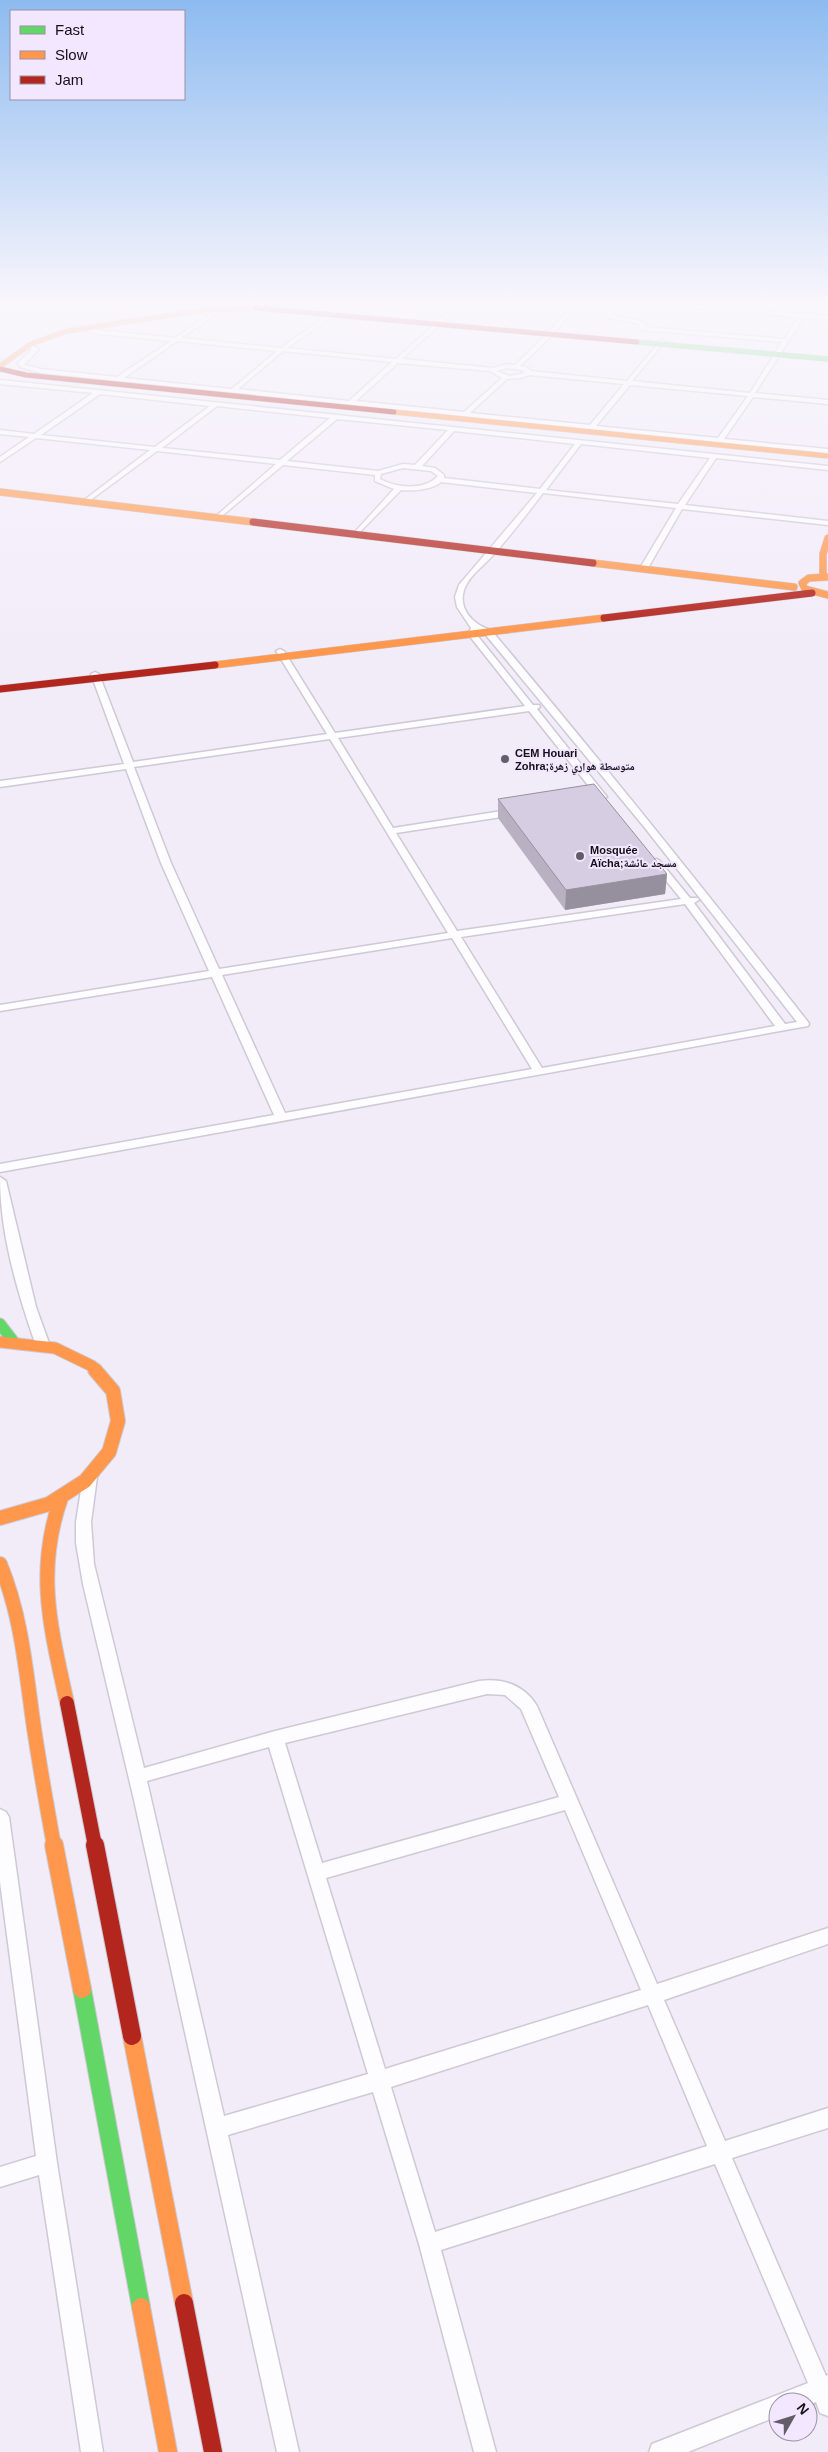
<svg xmlns="http://www.w3.org/2000/svg" width="828" height="2452" font-family="Helvetica,'Noto Naskh Arabic',sans-serif">
	<style>
		.lines { fill: none; stroke-linecap: round; stroke-linejoin: round }
		.street-casing { stroke: #cec9d4; stroke-width: 3 }
		.fast-far2-casing { stroke: #cec9d4; stroke-width: 6 }
		.fast-far1-casing { stroke: #cec9d4; stroke-width: 13 }
		.fast-casing { stroke: #cec9d4; stroke-width: 20 }
		.slow-far4-casing { stroke: #cec9d4; stroke-width: 6 }
		.slow-far3-casing { stroke: #cec9d4; stroke-width: 8 }
		.slow-far2-casing { stroke: #cec9d4; stroke-width: 13 }
		.slow-far1-casing { stroke: #cec9d4; stroke-width: 16 }
		.slow-casing { stroke: #cec9d4; stroke-width: 20 }
		.jam-far3-casing { stroke: #cec9d4; stroke-width: 6 }
		.jam-far2-casing { stroke: #cec9d4; stroke-width: 8 }
		.jam-far1-casing { stroke: #cec9d4; stroke-width: 16 }
		.jam-casing { stroke: #cec9d4; stroke-width: 20 }
		.street { fill: #fdfcfe; fill-rule: evenodd }
		.fast-far2 { stroke: #63d668; stroke-width: 5 }
		.fast-far1 { stroke: #63d668; stroke-width: 11 }
		.fast { stroke: #63d668; stroke-width: 18 }
		.slow-far4 { stroke: #ff974d; stroke-width: 5 }
		.slow-far3 { stroke: #ff974d; stroke-width: 7 }
		.slow-far2 { stroke: #ff974d; stroke-width: 11 }
		.slow-far1 { stroke: #ff974d; stroke-width: 14 }
		.slow { stroke: #ff974d; stroke-width: 18 }
		.jam-far3 { stroke: #b3261e; stroke-width: 5 }
		.jam-far2 { stroke: #b3261e; stroke-width: 7 }
		.jam-far1 { stroke: #b3261e; stroke-width: 14 }
		.jam { stroke: #b3261e; stroke-width: 18 }
		.wall { fill: #b9b0c2 }
		.shaded-wall { fill: #96909e }
		.building { fill: #d7cde2; stroke: #96909e }
		.poi-dot { fill: #625d68; stroke: #f2e7fe; stroke-width: 2 }
		.labels { text-anchor: middle; dominant-baseline: central; stroke-width: 4; stroke-linejoin: round; paint-order: stroke }
		.far-poi-label { font-size: 11px; font-weight: bold; fill: #15101a; stroke: #f2e7fe; text-anchor: start }
	</style>
	<rect width="100%" height="100%" fill="#f2ecf9"/>
	<g class="lines">
		<g class="street-casing">
			<g id="street">
				<path d="M252,299H261L224,309L181,338L281,348L335,310L337,313L287,348L396,359L463,299H468L402,359L493,368L507,364L515,365L550,331L578,299H583L554,333L520,366L526,367L531,371L627,381L662,339L664,342L632,381L750,393L782,342L643,330L640,328V324L604,317L618,301L605,299H627L828,316V320L804,317L755,393L828,400V404L753,397L724,439L828,449V453L41,373L20,367L18,363L32,349L26,346L29,344L39,349L24,365L41,369L117,377L171,341L99,334L74,328V326L99,330L175,338L220,307ZM623,302L799,317L784,339L646,327L645,322L610,315ZM177,341L277,351L232,389L124,378ZM283,351L392,362L349,401L238,389ZM398,363L490,371L502,378L464,412L356,401ZM507,368L522,370L525,373L510,376L496,371ZM530,375L624,384L590,425L470,413L507,379L520,378ZM630,385L748,396L718,438L596,426Z"/>
				<path d="M0,380L828,466V470L716,458L685,505L828,521V525L682,509L648,568L644,570L640,568L676,508L543,493C527,514 511,535 494,554C484,566 469,575 464,590C458,610 474,625 491,630C599,758 704,889 808,1022L809,1024L808,1026L0,1172V1164L274,1115L212,977L0,1011V1005L209,971L161,863L126,769L0,787V781L124,764L91,674L95,672L99,674L133,762L327,734L276,651L280,649L284,651L335,733L525,706L468,634L471,628L457,607L455,597L459,585L537,493L441,482C432,490 413,491 401,490L356,536L354,535V533L394,489L375,481V475L283,465L217,520L215,519V517L276,464L157,451L85,504L83,503V501L150,450L36,438L0,462V457L29,437L0,434V430L34,434L93,393L0,384ZM100,394L210,406L155,447L41,435ZM217,406L330,418L280,460L162,448ZM337,419L448,430L415,465L403,464L378,471L287,461ZM454,431L575,444L540,489L444,478V475L435,468L422,466ZM581,444L710,458L678,504L546,490ZM403,468L431,471L438,476C425,491 396,488 380,479L381,474ZM477,631L485,634L645,828L797,1022L785,1024L694,903L699,900L698,898H690L659,860L656,859L651,862L681,899L457,931L396,833L515,815L520,812L515,809L393,828L338,738L529,711L599,799L607,797L537,709L540,707L539,705H533L476,634ZM330,739L448,933L219,969L171,863L134,767ZM685,904L775,1026L542,1068L461,937ZM452,938L532,1069L285,1113L222,975Z"/>
				<path d="M0,1177L6,1181L36,1307L49,1343L47,1346H37L35,1343C17,1291 0,1233 0,1177Z"/>
				<path d="M90,1472L95,1473L97,1477L91,1522L94,1564L144,1768L275,1731L479,1681C503,1678 524,1685 537,1706L657,1984L828,1928V1944L664,2000L725,2141L828,2108V2128L732,2158L826,2376L828,2375V2416L820,2413L816,2402L808,2405V2402H778V2416L688,2452H649L652,2444L808,2383L715,2164L441,2250L496,2452H474L419,2244L373,2092L228,2135L299,2452H277L134,1800L83,1584L76,1543V1522L83,1477L85,1473ZM487,1694L505,1695L521,1709L559,1797L322,1863L285,1743ZM269,1747L368,2074L224,2116L147,1781ZM565,1810L641,1990L385,2069L326,1878ZM648,2005L707,2146L435,2232L391,2087Z"/>
				<polygon points="0,1809 6,1812 9,1817 57,2163 103,2452 81,2452 39,2175 0,2187 0,2167 36,2156 0,1882"/>
			</g>
		</g>
		<g class="fast-far2-casing">
			<polyline id="fast-far2" points="637,342 828,359"/>
		</g>
		<g class="fast-far1-casing">
			<polyline id="fast-far1" points="0,1324 13,1341"/>
		</g>
		<g class="fast-casing">
			<polyline id="fast" points="82,1989 141,2307"/>
		</g>
		<g class="slow-far4-casing">
			<g id="slow-far4">
				<polyline points="0,366 31,344 67,331 204,310 256,308"/>
				<polyline points="394,412 828,456"/>
			</g>
		</g>
		<g class="slow-far3-casing">
			<g id="slow-far3">
				<polyline points="0,492 253,522"/>
				<polyline points="593,563 794,587"/>
				<polyline points="823,576 823,554 828,538"/>
				<polyline points="828,577 809,578 802,583 805,589 828,595"/>
				<polyline points="215,665 604,618"/>
			</g>
		</g>
		<g class="slow-far2-casing">
			<polyline id="slow-far2" points="0,1342 55,1348 92,1366 96,1371"/>
		</g>
		<g class="slow-far1-casing">
			<g id="slow-far1">
				<path d="M61,1498C35,1572 51,1629 67,1703"/>
				<polyline points="0,1518 49,1504 85,1481 109,1452 118,1421 113,1391 95,1370"/>
				<path d="M0,1564C20,1612 25,1662 32,1714C38,1758 46,1802 54,1846"/>
			</g>
		</g>
		<g class="slow-casing">
			<g id="slow">
				<polyline points="54,1845 82,1989"/>
				<polyline points="132,2036 184,2303"/>
				<polyline points="141,2307 168,2452"/>
			</g>
		</g>
		<g class="jam-far3-casing">
			<g id="jam-far3">
				<polyline points="256,308 637,342"/>
				<polyline points="0,369 26,375 394,412"/>
			</g>
		</g>
		<g class="jam-far2-casing">
			<g id="jam-far2">
				<polyline points="253,522 593,563"/>
				<polyline points="604,618 812,593"/>
				<polyline points="0,689 215,665"/>
			</g>
		</g>
		<g class="jam-far1-casing">
			<polyline id="jam-far1" points="67,1703 95,1846"/>
		</g>
		<g class="jam-casing">
			<g id="jam">
				<polyline points="95,1845 132,2036"/>
				<polyline points="184,2303 213,2452"/>
			</g>
		</g>
		<use href="#street" class="street"/>
		<use href="#fast-far2" class="fast-far2"/>
		<use href="#fast-far1" class="fast-far1"/>
		<use href="#fast" class="fast"/>
		<use href="#slow-far4" class="slow-far4"/>
		<use href="#slow-far3" class="slow-far3"/>
		<use href="#slow-far2" class="slow-far2"/>
		<use href="#slow-far1" class="slow-far1"/>
		<use href="#slow" class="slow"/>
		<use href="#jam-far3" class="jam-far3"/>
		<use href="#jam-far2" class="jam-far2"/>
		<use href="#jam-far1" class="jam-far1"/>
		<use href="#jam" class="jam"/>
	</g>
	<polygon class="wall" points="498,799 667,874 665,894 565,910 498,818"/>
	<polygon class="shaded-wall" points="667,874 665,894 565,910 566,890"/>
	<polygon class="building" points="594,784 667,874 566,890 498,799"/>
	<linearGradient id="sky" x2="0" y2="1"><stop stop-color="#8dbbf0"/><stop offset="0.47" stop-color="#f9f6fc"/><stop offset="1" stop-color="#f9f6fc" stop-opacity="0"/></linearGradient>
	<rect width="828" height="642" fill="url(#sky)"/>
	<g class="poi-dot">
		<circle cx="505" cy="759" r="5"/>
		<circle cx="580" cy="856" r="5"/>
	</g>
	<g class="labels">
		<g class="far-poi-label">
			<text x="515" y="753">CEM Houari<tspan x="515" dy="13">Zohra;متوسطة هواري زهرة</tspan></text>
			<text x="590" y="850">Mosquée<tspan x="590" dy="13">Aïcha;مسجد عائشة</tspan></text>
		</g>
	</g>
	<rect x="10" y="10" width="175" height="90" fill="#f2e7fe" stroke="#9a91a3"/>
	<rect x="20" y="26" width="25" height="8" fill="#63d668" stroke="#9a91a3"/>
	<text x="55" y="35" font-size="15" fill="#15101a">Fast</text>
	<rect x="20" y="51" width="25" height="8" fill="#ff974d" stroke="#9a91a3"/>
	<text x="55" y="60" font-size="15" fill="#15101a">Slow</text>
	<rect x="20" y="76" width="25" height="8" fill="#b3261e" stroke="#9a91a3"/>
	<text x="55" y="85" font-size="15" fill="#15101a">Jam</text>
	<g transform="translate(793 2417) rotate(51)"><circle r="24" fill="#f2e7fe" stroke="#9a91a3"/>
	<path d="M0-4L9 19L0 12L-9 19Z" fill="#625d68"/>
	<text y="-8" font-size="14" font-weight="bold" text-anchor="middle" fill="#15101a">N</text>
	</g>
</svg>
